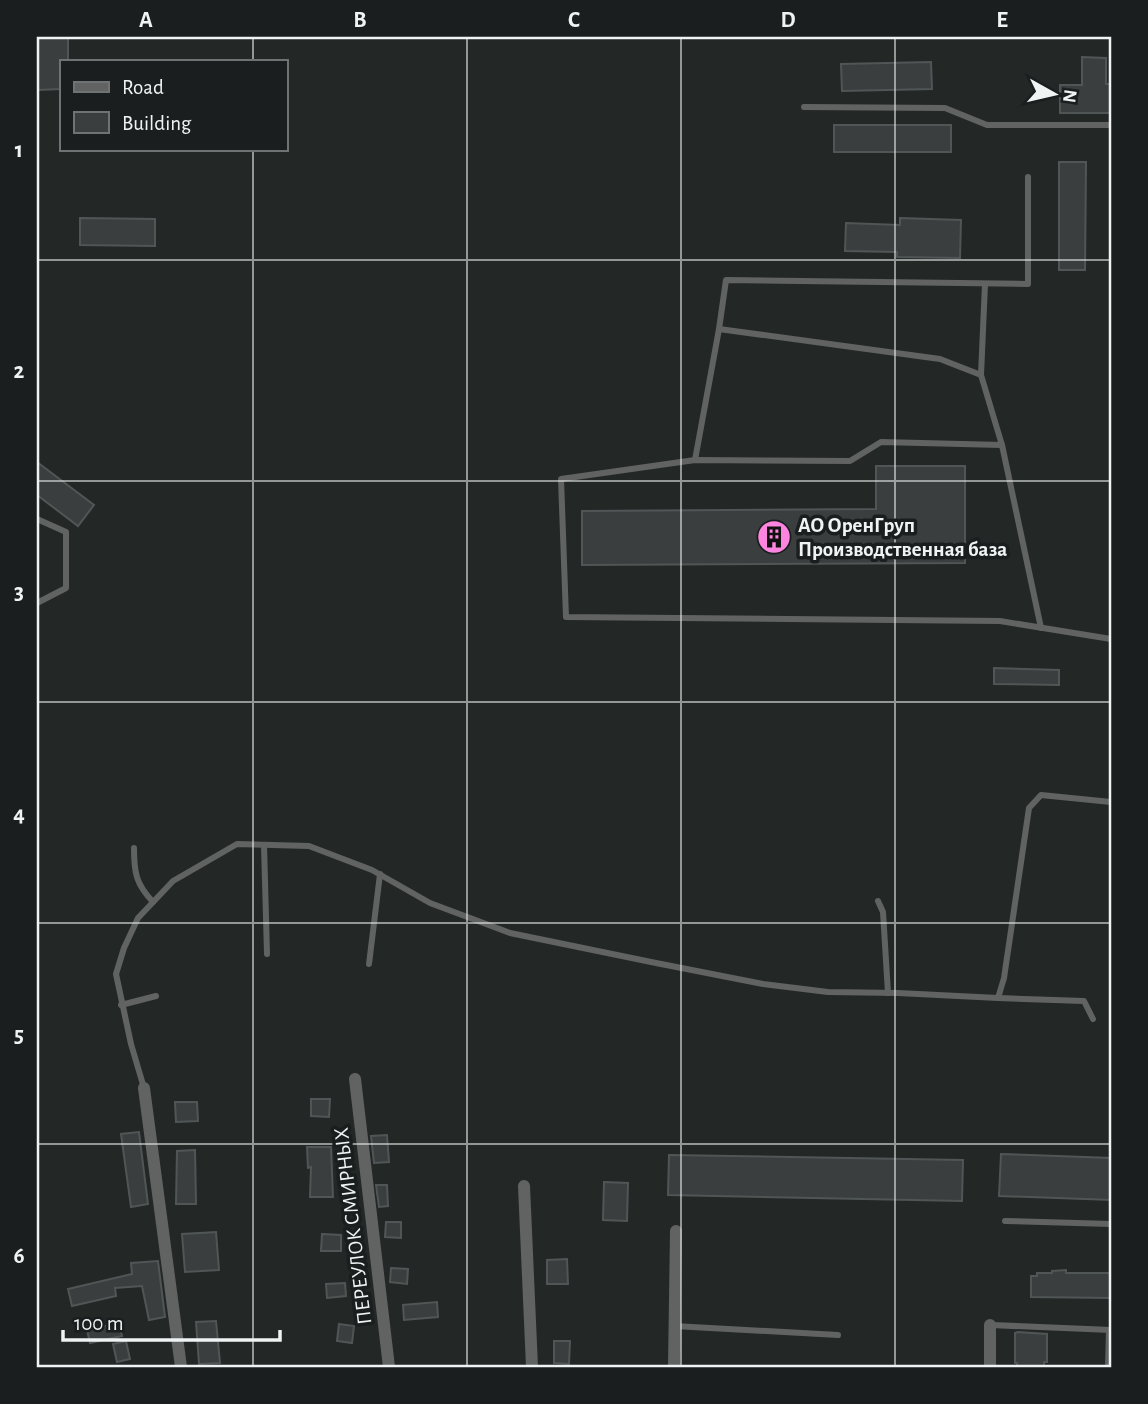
<svg xmlns="http://www.w3.org/2000/svg" width="1148" height="1404" font-family="'Alegreya Sans',sans-serif">
	<style>
		.building { fill: #3a3e3e; stroke: #505555; stroke-width: 2 }
		.lines { fill: none; stroke-linecap: round; stroke-linejoin: round }
		.service { stroke: #616363; stroke-width: 6 }
		.minor { stroke: #616363; stroke-width: 12 }
		.grid { fill: none; stroke: #f0f3f3; stroke-width: 2; stroke-opacity: 0.55 }
		.labels { text-anchor: middle; dominant-baseline: central; stroke-width: 7; stroke-linejoin: round; paint-order: stroke }
		.poi-label { font-size: 21px; font-weight: bold; fill: #f0f3f3; stroke: #1a1e1e; text-anchor: start }
		.street-label { font-size: 21px; fill: #f0f3f3; stroke: #1a1e1e }
		.neatline { fill: none; stroke: #f0f3f3; stroke-width: 2.5 }
		.grid-label { font-size: 23px; text-anchor: middle; font-weight: bold; fill: #f0f3f3 }
	</style>
	<rect width="100%" height="100%" fill="#232827"/>
	<g class="building">
		<polygon points="37,37 68,37 68,61 61,61 61,89 38,90"/>
		<polygon points="1082,57 1106,58 1106,84 1111,84 1111,113 1060,113 1060,85 1082,85"/>
		<polygon points="931,62 932,89 842,91 841,64"/>
		<rect x="834" y="125" width="117" height="27"/>
		<polygon points="1059,162 1086,162 1085,270 1059,270"/>
		<polygon points="80,218 155,219 155,246 80,245"/>
		<polygon points="900,218 961,220 960,258 897,257 897,252 845,251 846,223 900,225"/>
		<polygon points="37,462 94,505 78,526 37,495"/>
		<polygon points="876,466 965,466 965,563 582,565 582,511 876,509"/>
		<polygon points="994,668 1059,670 1059,685 994,684"/>
		<polygon points="311,1099 330,1099 329,1117 311,1116"/>
		<polygon points="175,1102 197,1102 198,1121 176,1122"/>
		<polygon points="139,1132 148,1204 131,1207 121,1134"/>
		<polygon points="387,1135 389,1162 374,1163 371,1136"/>
		<polygon points="307,1147 331,1147 333,1197 310,1197 311,1167 308,1168"/>
		<polygon points="195,1150 196,1204 176,1204 177,1151"/>
		<polygon points="1001,1154 1111,1158 1111,1200 999,1196"/>
		<polygon points="669,1155 963,1160 962,1201 668,1195"/>
		<polygon points="604,1182 628,1183 627,1221 603,1220"/>
		<polygon points="376,1185 387,1185 388,1206 379,1207"/>
		<polygon points="386,1222 401,1222 401,1238 385,1237"/>
		<polygon points="216,1232 219,1270 185,1272 182,1234"/>
		<polygon points="322,1234 341,1235 341,1251 321,1251"/>
		<polygon points="567,1259 568,1284 547,1284 547,1260"/>
		<polygon points="158,1261 165,1317 149,1320 142,1286 115,1288 116,1296 72,1306 68,1289 132,1274 131,1263"/>
		<polygon points="391,1268 408,1269 407,1284 390,1282"/>
		<polygon points="1066,1270 1066,1273 1111,1273 1111,1298 1031,1297 1031,1276 1037,1276 1037,1273 1052,1273 1052,1271"/>
		<polygon points="345,1283 346,1296 327,1298 326,1284"/>
		<polygon points="437,1302 438,1317 404,1320 403,1305"/>
		<polygon points="216,1321 220,1363 199,1364 196,1322"/>
		<polygon points="119,1323 122,1336 90,1343 87,1330"/>
		<polygon points="339,1324 354,1326 352,1343 337,1341"/>
		<polygon points="1018,1332 1047,1334 1047,1362 1044,1362 1044,1367 1017,1367 1017,1363 1015,1363 1015,1333"/>
		<polygon points="126,1341 130,1359 117,1362 113,1344"/>
		<polygon points="554,1341 570,1341 569,1364 554,1363"/>
	</g>
	<g class="lines">
		<g class="service">
			<polyline points="804,107 945,108 987,125 1111,125"/>
			<polyline points="1028,177 1028,284 726,280 719,329 940,359 981,375 1002,445 881,442 850,461 695,460 561,479 566,617 1000,621 1111,639"/>
			<polyline points="981,375 985,284"/>
			<polyline points="1002,445 1041,628"/>
			<polyline points="695,460 719,329"/>
			<polyline points="37,519 66,532 66,588 37,603"/>
			<polyline points="264,845 267,954"/>
			<path d="M134,848C134,873 136,884 153,902"/>
			<polyline points="878,901 883,912 888,993"/>
			<polyline points="369,964 380,874"/>
			<polyline points="998,998 1084,1001 1093,1019"/>
			<polyline points="121,1005 156,996"/>
			<polyline points="144,1088 131,1044 116,974 124,948 138,918 173,881 237,844 309,846 372,870 430,903 510,933 656,963 763,984 828,992 898,993 998,998 1004,978 1029,808 1041,795 1111,802"/>
			<polyline points="1005,1221 1111,1224"/>
			<polyline points="991,1325 1111,1330"/>
			<polyline points="674,1326 838,1335"/>
			<polyline points="1108,1367 1109,1330"/>
		</g>
		<g class="minor">
			<polyline points="355,1079 389,1367"/>
			<polyline points="144,1088 181,1367"/>
			<polyline points="524,1186 532,1367"/>
			<polyline points="990,1325 990,1367"/>
			<polyline points="674,1367 676,1231"/>
		</g>
	</g>
	<path class="grid" d="M253,37V61M467,37V1367M681,37V1367M895,37V1367M253,149V1367M37,260H1111M37,481H1111M37,702H1111M37,923H1111M37,1144H1111"/>
	<defs>
		<g id="building-disc" transform="scale(1.75)"><circle r="9.5" fill="#fe85df" stroke="#1a1e1e"/><path d="M-4-6H4V6H1V3H-1V6H-4ZM-2.5-4.3h1.7v1.8h-1.7ZM.8-4.3h1.7v1.8H.8ZM-2.5-1h1.7V.8h-1.7ZM.8-1h1.7V.8H.8Z" fill="#111"/></g>
	</defs>
	<g fill-rule="evenodd">
		<use href="#building-disc" x="774" y="537"/>
	</g>
	<g class="labels">
		<g class="poi-label">
			<text x="798" y="525">АО ОренГруп<tspan x="798" dy="24">Производственная база</tspan></text>
		</g>
		<g class="street-label">
			<text transform="translate(353 1226) rotate(-97)">ПЕРЕУЛОК СМИРНЫХ</text>
		</g>
	</g>
	<rect width="1148" height="1404" fill="none" stroke="#1a1e1e" stroke-width="77"/>
	<rect x="60" y="60" width="228" height="91" fill="#1a1e1e" stroke="#707373" stroke-width="2"/>
	<rect x="74" y="82" width="35" height="10" fill="#616363" stroke="#707373" stroke-width="2"/>
	<text x="122" y="94" font-size="21" fill="#f0f3f3">Road</text>
	<rect x="74" y="112" width="35" height="21" fill="#3a3e3e" stroke="#707373" stroke-width="2"/>
	<text x="122" y="130" font-size="21" fill="#f0f3f3">Building</text>
	<g transform="translate(1054 94) rotate(98)" stroke="#1a1e1e" stroke-width="5" paint-order="stroke">
	<path d="M0-5L12 26L0 18L-12 26Z" fill="#f0f3f3"/>
	<text y="-10" font-size="19" font-weight="bold" text-anchor="middle" fill="#f0f3f3">N</text>
	</g>
	<path d="M63 1330v10h217v-10" fill="none" stroke="#f0f3f3" stroke-width="3.5"/>
	<text x="74" y="1330" font-size="21" fill="#f0f3f3" stroke="#1a1e1e" stroke-width="5" paint-order="stroke">100 m</text>
	<rect x="38" y="38" width="1072" height="1328" class="neatline"/>
	<g class="grid-label">
		<text x="146" y="27">A</text>
		<text x="360" y="27">B</text>
		<text x="574" y="27">C</text>
		<text x="788" y="27">D</text>
		<text x="1002" y="27">E</text>
		<text x="19" y="157">1</text>
		<text x="19" y="378">2</text>
		<text x="19" y="599">3</text>
		<text x="19" y="821">4</text>
		<text x="19" y="1042">5</text>
		<text x="19" y="1263">6</text>
	</g>
</svg>
